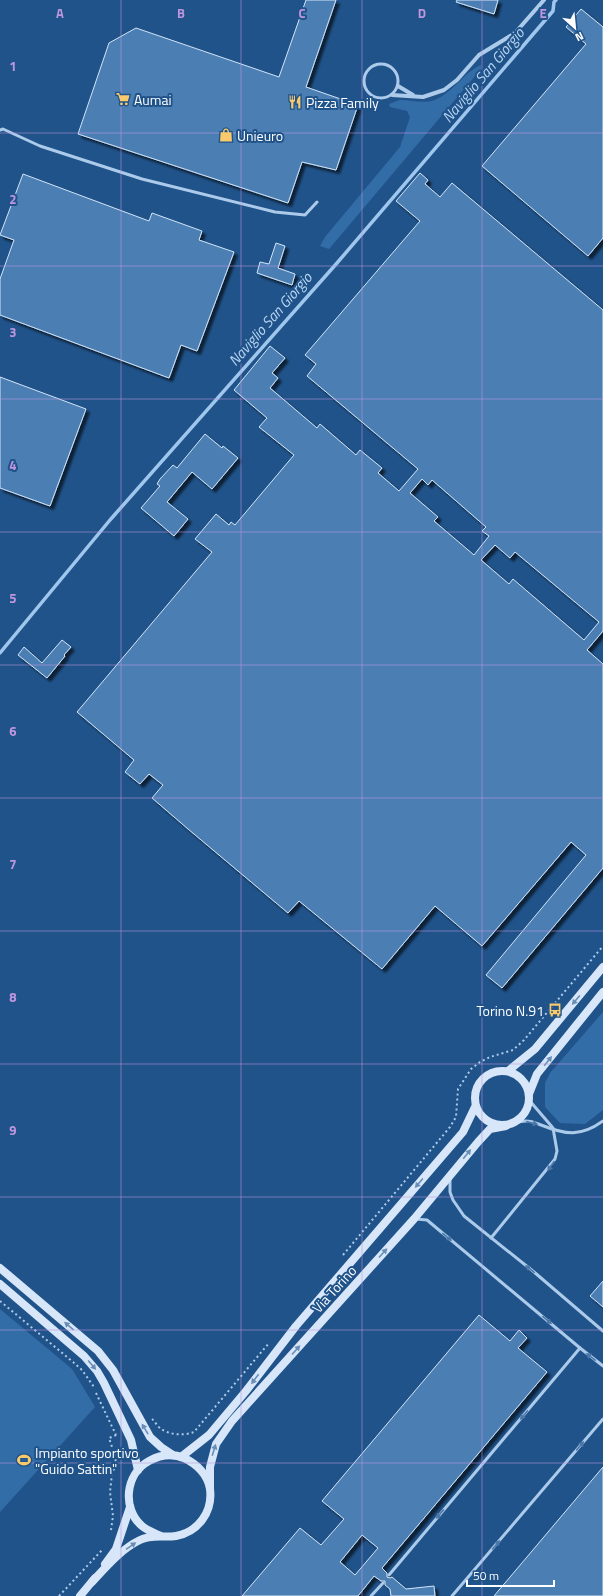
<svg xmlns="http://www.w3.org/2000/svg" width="603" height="1596" font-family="'Titillium Web',sans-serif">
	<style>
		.green { fill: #336da8 }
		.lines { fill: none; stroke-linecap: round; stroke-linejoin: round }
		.stream { stroke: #9fc6ed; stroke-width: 3.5 }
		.building { fill: #4c7fb4; stroke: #d1e4f8; fill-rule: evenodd; filter: url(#shadow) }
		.path { stroke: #accbeb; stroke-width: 2; stroke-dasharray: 2 3; stroke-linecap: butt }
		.lane { stroke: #accbeb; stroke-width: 3 }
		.street { stroke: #accbeb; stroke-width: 4 }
		.secondary { stroke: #d7e7f9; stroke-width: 8 }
		.oneway { fill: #698eb6 }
		.oneway2 { fill: #4a77a7 }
		.grid { fill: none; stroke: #bd96df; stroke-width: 1; stroke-opacity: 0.55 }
		.labels { text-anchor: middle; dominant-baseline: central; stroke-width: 4; stroke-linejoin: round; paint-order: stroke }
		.poi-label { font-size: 14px; fill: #fff; stroke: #20538a; text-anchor: start }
		.street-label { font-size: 14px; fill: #fff; stroke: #20538a }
		.water-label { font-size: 15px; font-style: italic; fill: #b7d5f2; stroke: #20538a }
		.grid-label { font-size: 13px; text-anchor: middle; font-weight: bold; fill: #bd96df; stroke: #20538a; stroke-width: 4; stroke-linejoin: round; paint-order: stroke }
	</style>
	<defs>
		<filter id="shadow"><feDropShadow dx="3.5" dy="3.5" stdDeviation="1" flood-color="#0009"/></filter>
	</defs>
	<rect width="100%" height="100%" fill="#20538a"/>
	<g class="green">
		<path d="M481,65V69L329,249L320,246L325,237L400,147L410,117L407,111L390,107L389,104C393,103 397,100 401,100C412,100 423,104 435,100C455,91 463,73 481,65Z"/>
		<polygon points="603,1012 603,1110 585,1124 560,1123 545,1107 545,1083 550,1073"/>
		<polygon points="0,1309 72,1369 95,1407 0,1512"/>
	</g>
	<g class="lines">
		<polyline class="stream" points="0,653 110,520 337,263 553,11 554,2 556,0"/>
	</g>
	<g class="building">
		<polygon points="306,0 336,0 306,87 358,105 336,170 302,162 288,203 78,134 109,43 136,28 279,77"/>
		<polygon points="457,0 498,0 494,14 456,2"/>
		<polygon points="581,9 603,27 603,238 588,256 482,166 586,44 566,27"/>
		<path d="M420,173L428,180L425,184L440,197L452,183L603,310V631L587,650L603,664V868L502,988L486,975L586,855L571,842L482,946L435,906L382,969L299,901L288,913L188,829L152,798L163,785L149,774L140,784L125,772L134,760L77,712L212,552L195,539L216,514L229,525L231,522L235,525L294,455L259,427L267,418L234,390L270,346L285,358L272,373L278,378L270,388L317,428L320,424L356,455L360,450L382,468L378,473L399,491L418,469L307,376L316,364L305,355L420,221L396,201ZM422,479L428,485L432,480L486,527L482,531L489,536L474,555L434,521L438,517L410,493ZM495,545L510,558L515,552L599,622L584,640L513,579L509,584L481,560Z"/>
		<polygon points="23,174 149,221 152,213 202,231 199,240 234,252 197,351 181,345 169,378 0,315 0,279 14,240 0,235"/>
		<polygon points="276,243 285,246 278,268 295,274 292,285 257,273 260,262 269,264"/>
		<polygon points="0,377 86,409 50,506 0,488"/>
		<polygon points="205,434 222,448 223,446 238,458 212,489 192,472 167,502 188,519 174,536 141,508 160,486 157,484 160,479 173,465 177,468"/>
		<polygon points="62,640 71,647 64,655 65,656 47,678 18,655 24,647 42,663"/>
		<polygon points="603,1281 603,1307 590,1296"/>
		<path d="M479,1315L510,1341L519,1330L527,1338L518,1348L547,1372L382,1568L387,1573V1577L390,1578L392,1577L406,1589L434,1586L435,1596H391L390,1589L385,1585V1581H381L374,1576L358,1596H242L300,1528L321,1545L344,1519L322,1501ZM362,1535L378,1548L355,1575L340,1562Z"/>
		<polygon points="603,1467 603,1596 494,1596"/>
	</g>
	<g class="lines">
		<g class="path">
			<polyline points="343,1255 450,1127 456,1117 458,1089 471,1069 480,1062 490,1057 513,1050 524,1040 603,946"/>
			<polyline points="0,1301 73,1362 82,1370 94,1387"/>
			<polyline points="96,1393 116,1435"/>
			<path d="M152,1419C155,1421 156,1425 160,1428C168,1435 184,1436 194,1432L269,1343"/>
			<polyline points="111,1530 113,1516 110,1492 112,1474 116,1464 115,1456 109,1438 119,1434"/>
			<polyline points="59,1596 103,1549"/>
		</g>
		<g class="lane">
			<circle cx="381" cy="81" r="17"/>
			<polyline points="0,130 3,129 40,146 142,179 275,212 305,215 317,202"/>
			<path d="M510,1124C515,1123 521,1121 526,1121C532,1121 536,1123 541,1125C566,1135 581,1137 603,1121"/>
			<polyline points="450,1178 450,1192 453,1200 464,1216 534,1272 603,1331"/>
			<polyline points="491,1238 555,1159 557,1151 553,1128 529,1100"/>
			<polyline points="580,1348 603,1366"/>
			<polyline points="389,1575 580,1348 427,1220 416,1219"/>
			<polyline points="371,1596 383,1583"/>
			<polyline points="452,1596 603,1419"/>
		</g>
		<g class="street">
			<polyline points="398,86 413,95"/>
			<polyline points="392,95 423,97 444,90 457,80 479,55 515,33 544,0"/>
		</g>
		<g class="secondary">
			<circle cx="502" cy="1098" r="27"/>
			<polyline points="508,1071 535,1049 603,967"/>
			<polyline points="529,1094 537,1074 603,992"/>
			<polyline points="0,1268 98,1351 113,1370 150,1437 161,1447 173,1455"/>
			<polyline points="0,1284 84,1356 97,1371 104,1383 131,1440 138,1470"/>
			<polyline points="181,1457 209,1435 246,1391 296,1326 463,1132 475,1107"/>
			<polyline points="210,1488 210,1467 216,1444 232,1421 414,1219 478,1142 490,1129 506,1126"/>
			<polyline points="105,1564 116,1549 130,1507"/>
			<path d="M92,1582C106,1567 121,1549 140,1540C152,1534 164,1538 176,1536C198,1532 213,1512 210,1489C208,1475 197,1464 184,1458C172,1453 160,1455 149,1461C125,1474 122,1509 142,1526C148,1531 154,1533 161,1536"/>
			<polyline points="80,1596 95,1578"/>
		</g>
	</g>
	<defs><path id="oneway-solid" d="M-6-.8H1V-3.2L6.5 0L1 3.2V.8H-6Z"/></defs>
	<g class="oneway">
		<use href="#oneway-solid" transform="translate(576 1000) rotate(130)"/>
		<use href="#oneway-solid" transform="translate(548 1061) rotate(-51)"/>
		<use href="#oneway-solid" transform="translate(467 1154) rotate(-51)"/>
		<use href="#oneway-solid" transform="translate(419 1183) rotate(130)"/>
		<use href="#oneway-solid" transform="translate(383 1253) rotate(-48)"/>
		<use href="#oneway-solid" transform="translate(69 1326) rotate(-140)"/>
		<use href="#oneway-solid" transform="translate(296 1350) rotate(-48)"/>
		<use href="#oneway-solid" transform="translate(92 1365) rotate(50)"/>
		<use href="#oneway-solid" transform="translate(255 1379) rotate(127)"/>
		<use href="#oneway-solid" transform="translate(145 1429) rotate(-121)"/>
		<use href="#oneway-solid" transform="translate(214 1450) rotate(-73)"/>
		<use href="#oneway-solid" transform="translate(131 1546) rotate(-35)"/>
	</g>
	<g class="oneway2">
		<use href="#oneway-solid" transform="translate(532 1123) rotate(14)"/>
		<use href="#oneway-solid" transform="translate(551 1166) rotate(125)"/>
		<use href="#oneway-solid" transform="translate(447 1237) rotate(39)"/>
		<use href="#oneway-solid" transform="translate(530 1269) rotate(-141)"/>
		<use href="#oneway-solid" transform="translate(547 1320) rotate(40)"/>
		<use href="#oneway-solid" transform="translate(591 1357) rotate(-142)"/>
		<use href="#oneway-solid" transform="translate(524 1415) rotate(130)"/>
		<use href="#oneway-solid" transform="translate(580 1446) rotate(-50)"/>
		<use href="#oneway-solid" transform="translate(440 1514) rotate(130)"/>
		<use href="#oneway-solid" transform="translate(496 1545) rotate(-50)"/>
	</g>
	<path class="grid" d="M121,0V1596M241,0V1596M362,0V1596M482,0V1596M0,133H603M0,266H603M0,399H603M0,532H603M0,665H603M0,798H603M0,931H603M0,1064H603M0,1197H603M0,1330H603M0,1463H603"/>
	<defs>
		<g id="supermarket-bare" transform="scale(1.08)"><path d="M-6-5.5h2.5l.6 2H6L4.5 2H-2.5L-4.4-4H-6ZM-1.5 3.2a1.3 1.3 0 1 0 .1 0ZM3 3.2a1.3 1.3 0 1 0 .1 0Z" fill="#f9ca6c" stroke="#20538a" stroke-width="2.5" paint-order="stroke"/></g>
		<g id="restaurant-bare" transform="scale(1.08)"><path d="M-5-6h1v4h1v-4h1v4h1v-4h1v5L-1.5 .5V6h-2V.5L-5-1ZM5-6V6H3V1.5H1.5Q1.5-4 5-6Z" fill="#f9ca6c" stroke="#20538a" stroke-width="2.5" paint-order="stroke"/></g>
		<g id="shop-bare" transform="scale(1.08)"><path d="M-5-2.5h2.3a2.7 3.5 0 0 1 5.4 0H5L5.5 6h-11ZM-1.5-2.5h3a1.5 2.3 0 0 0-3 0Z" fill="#f9ca6c" stroke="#20538a" stroke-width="2.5" paint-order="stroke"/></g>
		<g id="bus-bare" transform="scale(1.08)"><path d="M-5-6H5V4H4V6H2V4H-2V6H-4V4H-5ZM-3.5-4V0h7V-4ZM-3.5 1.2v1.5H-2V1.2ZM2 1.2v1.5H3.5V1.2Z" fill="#f9ca6c" stroke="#20538a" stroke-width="2.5" paint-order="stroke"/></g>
		<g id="stadium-bare" transform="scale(1.08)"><path d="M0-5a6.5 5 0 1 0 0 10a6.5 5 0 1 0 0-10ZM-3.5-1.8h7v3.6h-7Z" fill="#f9ca6c" stroke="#20538a" stroke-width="2.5" paint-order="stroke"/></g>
	</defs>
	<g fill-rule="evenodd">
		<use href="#supermarket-bare" x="123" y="99"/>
		<use href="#restaurant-bare" x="295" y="102"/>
		<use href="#shop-bare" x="226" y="135"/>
		<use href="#bus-bare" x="555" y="1010"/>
		<use href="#stadium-bare" x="24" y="1460"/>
	</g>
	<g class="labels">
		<g class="poi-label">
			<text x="134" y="99">Aumai</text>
			<text x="306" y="102">Pizza Family</text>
			<text x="237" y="135">Unieuro</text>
			<text x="544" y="1010" text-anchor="end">Torino N.91</text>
			<text x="35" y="1452">Impianto sportivo<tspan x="35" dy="16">"Guido Sattin"</tspan></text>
		</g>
		<g class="street-label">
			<text transform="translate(334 1289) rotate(-48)">Via Torino</text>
		</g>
		<g class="water-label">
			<text transform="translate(483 75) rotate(-50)">Naviglio San Giorgio</text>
			<text transform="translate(270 319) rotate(-49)">Naviglio San Giorgio</text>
		</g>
	</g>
	<g class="grid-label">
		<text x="60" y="18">A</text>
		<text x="181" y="18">B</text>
		<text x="302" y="18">C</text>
		<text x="422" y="18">D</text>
		<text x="543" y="18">E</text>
		<text x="13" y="71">1</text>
		<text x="13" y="204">2</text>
		<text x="13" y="337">3</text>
		<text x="13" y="470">4</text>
		<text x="13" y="603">5</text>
		<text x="13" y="736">6</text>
		<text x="13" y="869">7</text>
		<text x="13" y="1002">8</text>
		<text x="13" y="1135">9</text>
	</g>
	<g transform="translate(575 28) rotate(153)" stroke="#20538a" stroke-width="3" paint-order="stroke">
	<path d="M0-3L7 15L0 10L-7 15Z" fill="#ffffff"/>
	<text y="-6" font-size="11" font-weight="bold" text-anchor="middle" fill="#ffffff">N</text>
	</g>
	<path d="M467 1580v6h87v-6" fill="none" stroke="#ffffff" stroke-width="2"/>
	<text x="473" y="1580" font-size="12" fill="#ffffff" stroke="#20538a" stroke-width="3" paint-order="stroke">50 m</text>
</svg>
